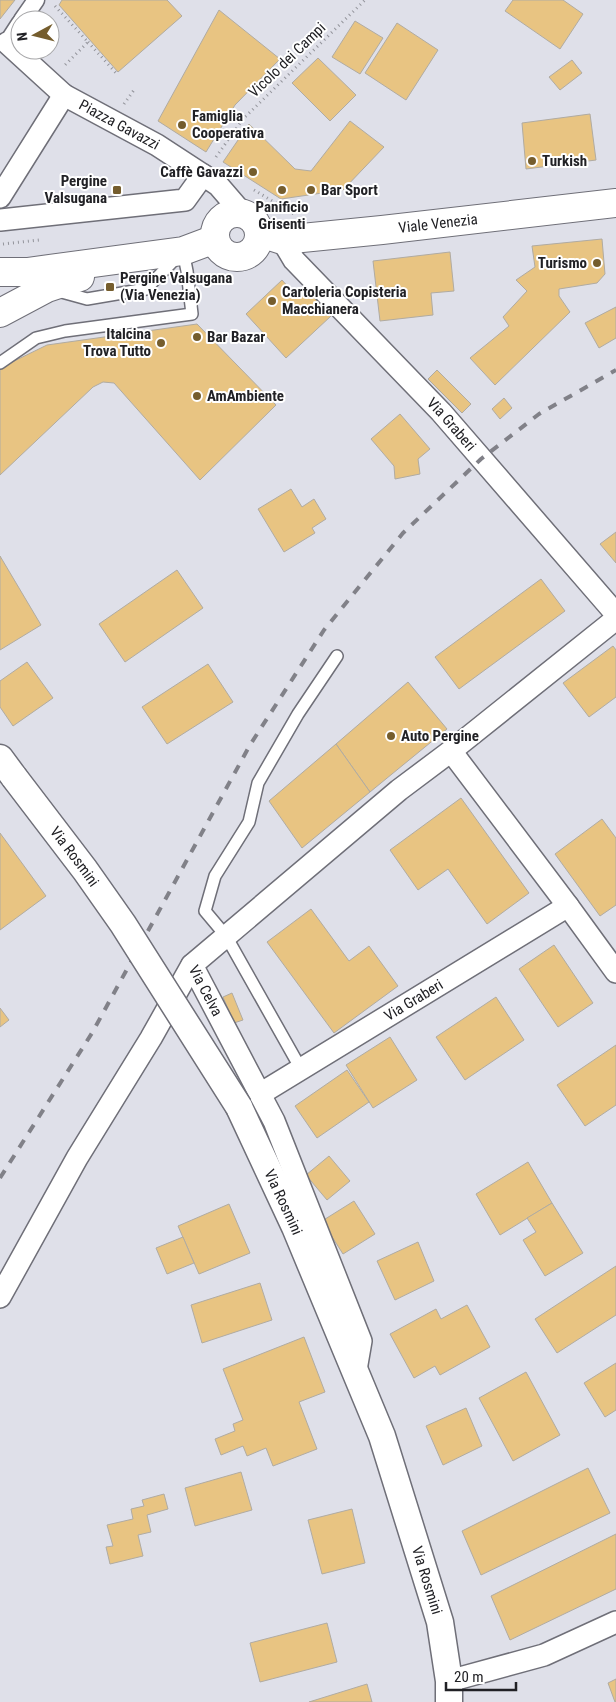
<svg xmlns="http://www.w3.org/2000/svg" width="616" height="1702" font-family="'Roboto Condensed',sans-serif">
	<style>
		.building { fill: #e8c482; stroke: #b0aba2 }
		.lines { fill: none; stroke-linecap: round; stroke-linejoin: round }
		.service-casing { stroke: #6f6f78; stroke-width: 14 }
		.pedestrian-casing { stroke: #6f6f78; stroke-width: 19 }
		.minor-casing { stroke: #6f6f78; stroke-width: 24 }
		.tertiary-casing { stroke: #6f6f78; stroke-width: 29 }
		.secondary-casing { stroke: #6f6f78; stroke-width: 30 }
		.path { stroke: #93949b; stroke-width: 3; stroke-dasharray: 1 4; stroke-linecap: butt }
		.service { stroke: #fff; stroke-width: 11 }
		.pedestrian { stroke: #fff; stroke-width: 16 }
		.minor { stroke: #fff; stroke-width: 21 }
		.tertiary { stroke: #fff; stroke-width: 26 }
		.secondary { stroke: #fff; stroke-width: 28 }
		.rail { stroke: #818188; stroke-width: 4; stroke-dasharray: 9 9; stroke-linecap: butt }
		.tertiary-bridge-casing { stroke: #6f6f78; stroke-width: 29; stroke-linecap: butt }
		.tertiary-bridge { stroke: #fff; stroke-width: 26 }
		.poi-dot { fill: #755d2d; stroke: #fff; stroke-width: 2 }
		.labels { text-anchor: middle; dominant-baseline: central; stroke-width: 4; stroke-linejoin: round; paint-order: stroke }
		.street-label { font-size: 15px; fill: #212125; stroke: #fff }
		.poi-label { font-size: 15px; font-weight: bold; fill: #212125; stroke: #fff; text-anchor: start }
	</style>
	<rect width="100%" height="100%" fill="#dfe0e9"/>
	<g class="building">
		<polygon points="0,0 15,0 0,19"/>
		<polygon points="62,0 167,0 182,16 118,72 59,5"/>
		<polygon points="513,0 563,0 583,14 560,49 505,11"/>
		<polygon points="219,10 280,59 235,105 206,152 158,121"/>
		<polygon points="355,21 383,38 360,74 332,57"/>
		<polygon points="397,23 438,50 406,100 365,73"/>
		<polygon points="318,58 356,95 330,121 292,83"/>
		<polygon points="572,60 582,73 560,90 549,77"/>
		<polygon points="590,114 596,160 526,169 522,123"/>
		<polygon points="350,121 384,147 343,190 281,199 223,162 249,124 295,169 311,171"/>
		<polygon points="602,239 605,274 597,283 559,289 559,296 570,312 495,385 470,358 509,326 503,317 527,291 516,280 535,267 532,246"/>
		<polygon points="450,252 454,291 431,293 433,315 380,321 373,261"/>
		<polygon points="282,280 299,299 308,291 331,316 286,358 246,314"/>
		<polygon points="616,307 616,338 599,348 585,323"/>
		<polygon points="197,324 276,405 200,480 114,383 103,382 93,387 0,475 0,368 47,345"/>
		<polygon points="437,370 471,404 462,413 428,379"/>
		<polygon points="504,398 512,408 500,419 492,409"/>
		<polygon points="400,414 430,449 418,459 420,474 395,479 394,466 371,439"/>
		<polygon points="291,489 302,507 314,499 326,519 312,528 315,533 284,552 258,509"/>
		<polygon points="616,532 616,563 600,544"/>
		<polygon points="0,556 41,625 0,650"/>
		<polygon points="177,570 203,608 125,662 99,624"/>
		<polygon points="541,579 565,611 459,689 435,657"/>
		<polygon points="613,646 616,650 616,697 589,717 563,683"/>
		<polygon points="27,662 53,698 13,726 0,707 0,681"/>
		<polygon points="208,664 233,702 167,744 142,707"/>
		<polygon points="408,682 447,729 370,792 336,744"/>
		<polygon points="336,744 370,792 302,848 269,801"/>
		<polygon points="461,798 529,893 487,924 448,869 418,890 390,850"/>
		<polygon points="602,819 616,838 616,905 600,916 555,854"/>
		<polygon points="0,833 46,896 0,930"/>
		<polygon points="311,909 349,961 369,946 398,986 334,1033 267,942"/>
		<polygon points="554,945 593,1003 558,1027 519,969"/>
		<polygon points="232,993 243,1020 234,1023 223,997"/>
		<polygon points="496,997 524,1040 465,1080 436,1037"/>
		<polygon points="0,1008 9,1020 0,1027"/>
		<polygon points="390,1037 417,1080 373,1108 346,1065"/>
		<polygon points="616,1045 616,1105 585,1126 557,1085"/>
		<polygon points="347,1070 369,1102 317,1138 295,1106"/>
		<polygon points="329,1156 350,1181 327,1200 306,1175"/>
		<polygon points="528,1162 552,1203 500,1235 476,1194"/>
		<polygon points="354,1201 375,1234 343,1254 322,1221"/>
		<polygon points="552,1203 583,1253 545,1276 523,1240 536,1232 527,1218"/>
		<polygon points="229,1204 250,1253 199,1274 178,1226"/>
		<polygon points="183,1237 194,1263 167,1274 156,1248"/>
		<polygon points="418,1242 434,1281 395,1300 377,1261"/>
		<polygon points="616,1266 616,1315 557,1353 535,1319"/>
		<polygon points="260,1283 272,1320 202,1343 191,1305"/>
		<polygon points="467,1305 490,1347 440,1375 435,1366 414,1378 390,1334 436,1309 441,1319"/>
		<polygon points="304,1337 325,1392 299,1402 317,1449 273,1466 266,1448 247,1456 243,1446 221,1455 215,1439 235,1431 233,1424 243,1420 223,1369"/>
		<polygon points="616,1363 616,1410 605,1417 584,1383"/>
		<polygon points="526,1372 560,1435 513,1461 479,1398"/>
		<polygon points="466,1408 482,1446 443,1465 426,1426"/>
		<polygon points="588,1468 610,1513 481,1575 462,1531"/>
		<polygon points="241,1472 252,1510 195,1526 185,1488"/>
		<polygon points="164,1494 168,1509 147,1515 151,1532 138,1535 143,1556 110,1564 106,1547 113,1546 107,1525 133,1519 131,1509 144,1506 142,1500"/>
		<polygon points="352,1509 365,1563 322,1574 308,1520"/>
		<polygon points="616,1534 616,1589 510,1640 491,1596"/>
		<polygon points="327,1623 337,1662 260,1682 250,1643"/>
		<polygon points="616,1679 616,1702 615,1702 608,1683"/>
		<polygon points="367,1684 372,1702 309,1702"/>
	</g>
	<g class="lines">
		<g class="service-casing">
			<g id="service">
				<polyline points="58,291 87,299 146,289 177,257"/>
				<polyline points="0,363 36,338 65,331 192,314 187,271 183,251"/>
				<polyline points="301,1069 226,936 205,911 215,876 249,822 258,783 298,714 337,656"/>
			</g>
		</g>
		<g class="pedestrian-casing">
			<g id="pedestrian">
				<polyline points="22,20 36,0"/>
				<polyline points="7,43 20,23"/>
			</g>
		</g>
		<g class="minor-casing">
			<g id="minor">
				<path id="s1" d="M7,43L64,95L157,145L203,175L218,185L243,214"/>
				<polyline points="0,197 64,95"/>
				<polyline points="0,220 185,200 203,175"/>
				<path id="s2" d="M282,240L294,260L441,412L616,614"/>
				<polyline points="451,751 568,906 616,972"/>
				<path id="s3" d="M192,965L274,1121L361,1341L356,1370"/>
				<path id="s4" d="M260,1094L568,906"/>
				<polyline points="0,1297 77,1158 151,1038 192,965 399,790 451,751 616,619"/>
				<polyline points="449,1681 544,1655 616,1622"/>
			</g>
		</g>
		<g class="tertiary-casing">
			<g id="tertiary">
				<polyline points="0,758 14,777"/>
				<path id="s5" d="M239,1107L295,1227L382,1436L440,1622L449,1681V1702"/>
			</g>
		</g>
		<g class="secondary-casing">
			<g id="secondary">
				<circle cx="237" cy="235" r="22"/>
				<path id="s6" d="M260,233L282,240L382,230L616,203"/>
				<polyline points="0,272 27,272 183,251 215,239"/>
				<polyline points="0,313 47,288 80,277"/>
			</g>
		</g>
		<g class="path">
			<polyline points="55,6 88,42 64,66"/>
			<polyline points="88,42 116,73"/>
			<polyline points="124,104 134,90"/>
			<polyline points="216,157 243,119 365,0"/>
			<polyline points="254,190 294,214"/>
			<polyline points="3,244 39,240"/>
		</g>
		<use href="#service" class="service"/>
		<use href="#pedestrian" class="pedestrian"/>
		<use href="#minor" class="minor"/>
		<use href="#tertiary" class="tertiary"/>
		<use href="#secondary" class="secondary"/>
		<polyline class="rail" points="0,1178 92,1033 250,745 324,630 403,533 481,459 539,414 616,370"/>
		<g class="tertiary-bridge-casing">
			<g id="tertiary-bridge">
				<path id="s7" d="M14,777L85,870L123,924L239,1107"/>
			</g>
		</g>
		<use href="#tertiary-bridge" class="tertiary-bridge"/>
	</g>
	<g class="poi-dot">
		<circle cx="182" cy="125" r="5"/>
		<circle cx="532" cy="161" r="5"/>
		<circle cx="253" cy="172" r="5"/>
		<rect x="112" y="185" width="10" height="10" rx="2.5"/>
		<circle cx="282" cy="190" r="5"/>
		<circle cx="311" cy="190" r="5"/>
		<circle cx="597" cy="263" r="5"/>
		<rect x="105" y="282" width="10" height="10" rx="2.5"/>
		<circle cx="272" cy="301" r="5"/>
		<circle cx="197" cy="337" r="5"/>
		<circle cx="161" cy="343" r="5"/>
		<circle cx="197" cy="396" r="5"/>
		<circle cx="391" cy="736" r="5"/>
	</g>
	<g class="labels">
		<g class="street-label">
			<text transform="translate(287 60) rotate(-44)">Vicolo dei Campi</text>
			<text stroke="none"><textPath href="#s1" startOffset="140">Piazza Gavazzi</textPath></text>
			<text stroke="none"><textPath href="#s6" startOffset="180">Viale Venezia</textPath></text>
			<text stroke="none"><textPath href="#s2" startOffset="251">Via Graberi</textPath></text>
			<text stroke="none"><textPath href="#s7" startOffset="100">Via Rosmini</textPath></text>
			<text stroke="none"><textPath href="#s3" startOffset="29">Via Celva</textPath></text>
			<text stroke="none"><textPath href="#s4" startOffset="180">Via Graberi</textPath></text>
			<text stroke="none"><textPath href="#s5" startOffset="105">Via Rosmini</textPath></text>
			<text stroke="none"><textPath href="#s5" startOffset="510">Via Rosmini</textPath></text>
		</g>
		<g class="poi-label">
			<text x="192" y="116">Famiglia<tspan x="192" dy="17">Cooperativa</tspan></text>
			<text x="542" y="161">Turkish</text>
			<text x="243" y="172" text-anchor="end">Caffè Gavazzi</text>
			<text x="107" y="181" text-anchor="end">Pergine<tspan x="107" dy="17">Valsugana</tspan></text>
			<text x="321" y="190">Bar Sport</text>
			<text x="282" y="207" text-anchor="middle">Panificio<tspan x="282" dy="17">Grisenti</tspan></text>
			<text x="587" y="263" text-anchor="end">Turismo</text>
			<text x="120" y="278">Pergine Valsugana<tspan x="120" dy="17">(Via Venezia)</tspan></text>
			<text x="282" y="292">Cartoleria Copisteria<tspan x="282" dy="17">Macchianera</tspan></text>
			<text x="151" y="334" text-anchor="end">Italcina<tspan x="151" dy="17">Trova Tutto</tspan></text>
			<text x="207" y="337">Bar Bazar</text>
			<text x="207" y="396">AmAmbiente</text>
			<text x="401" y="736">Auto Pergine</text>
		</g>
	</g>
	<g transform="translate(35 35) rotate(263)"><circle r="24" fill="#ffffff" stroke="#a6a6a8"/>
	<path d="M0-4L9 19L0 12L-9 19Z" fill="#755d2d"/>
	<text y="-8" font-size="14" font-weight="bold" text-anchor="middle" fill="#212125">N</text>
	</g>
	<path d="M446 1682v8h70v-8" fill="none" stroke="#212125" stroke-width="2.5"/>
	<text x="454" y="1682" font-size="15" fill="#212125" stroke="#ffffff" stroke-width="4" paint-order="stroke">20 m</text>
</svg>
